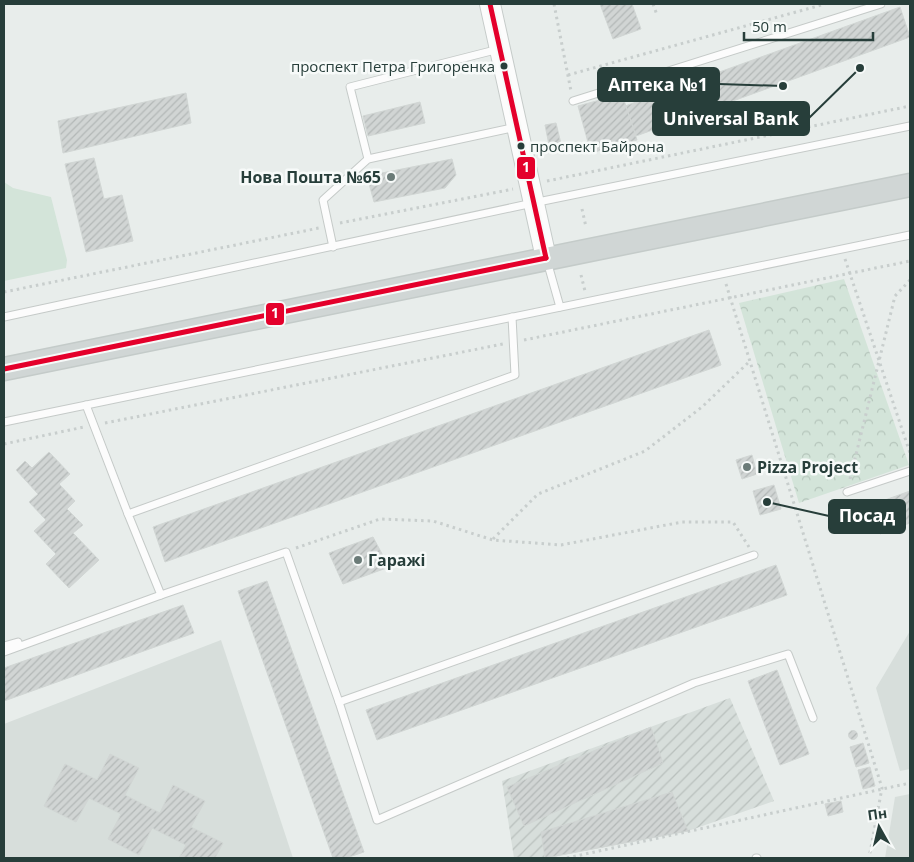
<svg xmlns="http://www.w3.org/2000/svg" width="914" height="862" font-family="'Open Sans',sans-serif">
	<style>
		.built { fill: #d7dedb }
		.industrial { fill: url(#industrial-furrows) }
		.grass { fill: #d3e4d9 }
		.forest { fill: url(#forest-crowns) }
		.building { fill: url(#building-hatch); stroke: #d1d6d4 }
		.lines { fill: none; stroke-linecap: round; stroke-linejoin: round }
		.service-casing { stroke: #c5cac8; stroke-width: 9 }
		.secondary-casing { stroke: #c5cbc9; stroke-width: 22 }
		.primary-casing { stroke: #c4cbc9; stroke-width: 25 }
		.path { stroke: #c8cecd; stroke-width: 3; stroke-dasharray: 2.5 4; stroke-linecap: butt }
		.service { stroke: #fcfcfc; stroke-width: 7 }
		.secondary { stroke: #fcfcfc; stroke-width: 20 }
		.primary { stroke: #d0d6d5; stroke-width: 22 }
		.bus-1-casing { stroke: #f7faf9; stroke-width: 9 }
		.bus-1 { stroke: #e4002b; stroke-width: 5 }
		.bus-dot { fill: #273e3a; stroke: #f7faf9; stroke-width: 2 }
		.poi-dot { fill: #6b7b78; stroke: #f7faf9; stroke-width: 2 }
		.labels { text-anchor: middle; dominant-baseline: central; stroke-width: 5; stroke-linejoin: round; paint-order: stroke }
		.bus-label { font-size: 15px; fill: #273e3a; stroke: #f7faf9; text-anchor: end }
		.poi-label { font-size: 16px; font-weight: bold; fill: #273e3a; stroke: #f7faf9; text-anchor: start }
		.leader { fill: none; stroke: #273e3a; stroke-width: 2 }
		.callout-dot { fill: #273e3a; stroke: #f7faf9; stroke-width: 2 }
		.callout { fill: #273e3a; stroke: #273e3a; stroke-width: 2 }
		.callout-label { font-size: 18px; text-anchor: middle; font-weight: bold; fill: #fff }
		.line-badge { stroke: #f7faf9; stroke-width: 2 }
		.badge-label { font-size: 14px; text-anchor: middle; font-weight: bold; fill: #fff }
	</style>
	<defs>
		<pattern id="industrial-furrows" width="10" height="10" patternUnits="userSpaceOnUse" patternTransform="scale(1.25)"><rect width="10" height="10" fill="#d7dedb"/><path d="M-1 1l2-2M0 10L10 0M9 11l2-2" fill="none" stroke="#b9c0bd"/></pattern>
		<pattern id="forest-crowns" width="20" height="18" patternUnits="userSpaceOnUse" patternTransform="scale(1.25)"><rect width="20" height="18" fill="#d3e4d9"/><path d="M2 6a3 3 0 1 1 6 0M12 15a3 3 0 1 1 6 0" fill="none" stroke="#b5c5bb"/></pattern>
		<pattern id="building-hatch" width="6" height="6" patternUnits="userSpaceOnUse" patternTransform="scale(1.25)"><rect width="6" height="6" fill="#d1d5d4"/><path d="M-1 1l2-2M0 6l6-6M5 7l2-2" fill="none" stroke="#b3b8b7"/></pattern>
	</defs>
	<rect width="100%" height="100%" fill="#e8edeb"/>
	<g class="built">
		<polygon points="910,631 910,769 900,771 876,688"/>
		<polygon points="221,640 293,858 4,858 4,724"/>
		<polygon points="910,794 910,858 885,858 895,797"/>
	</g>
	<polygon class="industrial" points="730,698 774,801 688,831 547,858 514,858 502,781"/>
	<polygon class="grass" points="4,182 13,188 51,197 67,260 66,268 4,281"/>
	<polygon class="forest" points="844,279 909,465 799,503 739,303"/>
	<g class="building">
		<polygon points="600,4 632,4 641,29 613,39"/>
		<polygon points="900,7 910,37 636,136 625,106"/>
		<polygon points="186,93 191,123 63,153 58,121"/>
		<polygon points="622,94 637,140 591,153 578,106"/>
		<polygon points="420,102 425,123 368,136 363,116"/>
		<polygon points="556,123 562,148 550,150 545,125"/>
		<polygon points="94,158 104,199 122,195 133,241 86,252 65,164"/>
		<polygon points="452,159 456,175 445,188 374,202 367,176"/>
		<polygon points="709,330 721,365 165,562 153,527"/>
		<polygon points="49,452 70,474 59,484 75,501 67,509 83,525 73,533 99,560 69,588 46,564 56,554 34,531 46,520 29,502 38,494 16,470 25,461 32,468"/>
		<polygon points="752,455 757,474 742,479 736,460"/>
		<polygon points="774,485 781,509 760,515 753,491"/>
		<polygon points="910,491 910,523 880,534 871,505"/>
		<polygon points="373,537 389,567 343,584 329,553"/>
		<polygon points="776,565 787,595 377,740 366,710"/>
		<polygon points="267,581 364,852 346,858 333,858 238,591"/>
		<polygon points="183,605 194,633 4,701 4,668"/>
		<polygon points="777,670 809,754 780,765 748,681"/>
		<polygon points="651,727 663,763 524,826 507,787"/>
		<circle cx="853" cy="735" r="4.5"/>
		<polygon points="863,743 869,763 856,767 850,747"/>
		<polygon points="110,754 139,768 125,795 160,813 173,785 205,801 191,827 223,843 215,858 179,858 186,845 152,828 139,855 108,839 121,814 89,798 76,822 44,806 65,764 97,780"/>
		<polygon points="870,767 875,786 863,789 858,770"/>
		<polygon points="672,792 688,831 545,858 541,832"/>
		<polygon points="841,801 843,812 828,816 825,804"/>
	</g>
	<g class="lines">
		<g class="service-casing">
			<g id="service">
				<polyline points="573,101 881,4"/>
				<polyline points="368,159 350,87 499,49"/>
				<polyline points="333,247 323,200 368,159 516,127"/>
				<polyline points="547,261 560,307"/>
				<polyline points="4,317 533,203 910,126"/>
				<polyline points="86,405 128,514"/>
				<polyline points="4,422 910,235"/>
				<polyline points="847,492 910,471"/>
				<polyline points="161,595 286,552 339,702 754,555"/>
				<polyline points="4,646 18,642"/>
				<polyline points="4,652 161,595 128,514 515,375 512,317"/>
				<polyline points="339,702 377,820 694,683 788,654 813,718"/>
				<polyline points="756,858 757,858"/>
			</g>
		</g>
		<g class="secondary-casing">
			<polyline id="secondary" points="490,4 546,258"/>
		</g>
		<g class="primary-casing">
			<polyline id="primary" points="4,369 910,185"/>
		</g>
		<g class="path">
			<polyline points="554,4 571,91"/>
			<polyline points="653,4 657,15"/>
			<polyline points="568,75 825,4"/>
			<polyline points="547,181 910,106"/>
			<polyline points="582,209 586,227"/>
			<polyline points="340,223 513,189"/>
			<polyline points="845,259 910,453"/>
			<polyline points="581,275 585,291"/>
			<polyline points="726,284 882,788 869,858"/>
			<polyline points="4,292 319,228"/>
			<polyline points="524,340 910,261"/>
			<polyline points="105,423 503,344"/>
			<polyline points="4,444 84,427"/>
			<polyline points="850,479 895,296 910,280"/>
			<polyline points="493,539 538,494 645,451 702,407 750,361"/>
			<polyline points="296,548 380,519 433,521 493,540 561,545 682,522 733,522 749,547"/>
			<polyline points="567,858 910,783"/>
		</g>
		<use href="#service" class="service"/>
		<use href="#secondary" class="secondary"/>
		<use href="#primary" class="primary"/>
		<g class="bus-1-casing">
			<g id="bus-1">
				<polyline points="490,4 546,258"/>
				<polyline points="4,369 546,258"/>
			</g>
		</g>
		<use href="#bus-1" class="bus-1"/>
	</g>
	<g class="bus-dot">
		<circle cx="504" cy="66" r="4.5"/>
		<circle cx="521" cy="146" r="4.5"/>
	</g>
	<g class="poi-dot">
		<circle cx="391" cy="177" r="5"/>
		<circle cx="747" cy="467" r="5"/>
		<circle cx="358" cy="560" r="5"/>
	</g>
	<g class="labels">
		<g class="bus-label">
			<text x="495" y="66">проспект Петра Григоренка</text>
			<text x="530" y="146" text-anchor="start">проспект Байрона</text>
		</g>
		<g class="poi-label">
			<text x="381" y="177" text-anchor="end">Нова Пошта №65</text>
			<text x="757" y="467">Pizza Project</text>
			<text x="368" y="560">Гаражі</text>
		</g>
	</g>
	<path class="leader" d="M783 86L719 84M860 68L809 118M767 502L829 516"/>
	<g class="callout-dot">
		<circle cx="783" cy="86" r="5"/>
		<circle cx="860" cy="68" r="5"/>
		<circle cx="767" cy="502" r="5"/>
	</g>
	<g class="callout">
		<rect x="598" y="68" width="121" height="33" rx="5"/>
		<rect x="653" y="102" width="156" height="33" rx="5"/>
		<rect x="829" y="500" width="76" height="33" rx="5"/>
	</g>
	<g class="callout-label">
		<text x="658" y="91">Аптека №1</text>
		<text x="731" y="125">Universal Bank</text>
		<text x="867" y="522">Посад</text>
	</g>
	<g class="line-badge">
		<rect x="516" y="156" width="20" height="24" rx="5" fill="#e4002b"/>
		<rect x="265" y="302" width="20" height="24" rx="5" fill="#e4002b"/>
	</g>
	<g class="badge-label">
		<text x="526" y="172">1</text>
		<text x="275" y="318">1</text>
	</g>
	<rect width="914" height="862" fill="none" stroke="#273e3a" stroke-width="10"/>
	<g transform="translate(879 827) rotate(352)" stroke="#f7faf9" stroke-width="4" paint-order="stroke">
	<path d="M0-4L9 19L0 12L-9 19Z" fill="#273e3a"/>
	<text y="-8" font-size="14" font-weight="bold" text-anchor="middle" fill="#273e3a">Пн</text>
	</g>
	<path d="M744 32v8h129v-8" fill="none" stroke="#273e3a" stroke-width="2.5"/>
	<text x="752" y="32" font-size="15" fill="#273e3a" stroke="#f7faf9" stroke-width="4" paint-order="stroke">50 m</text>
</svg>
